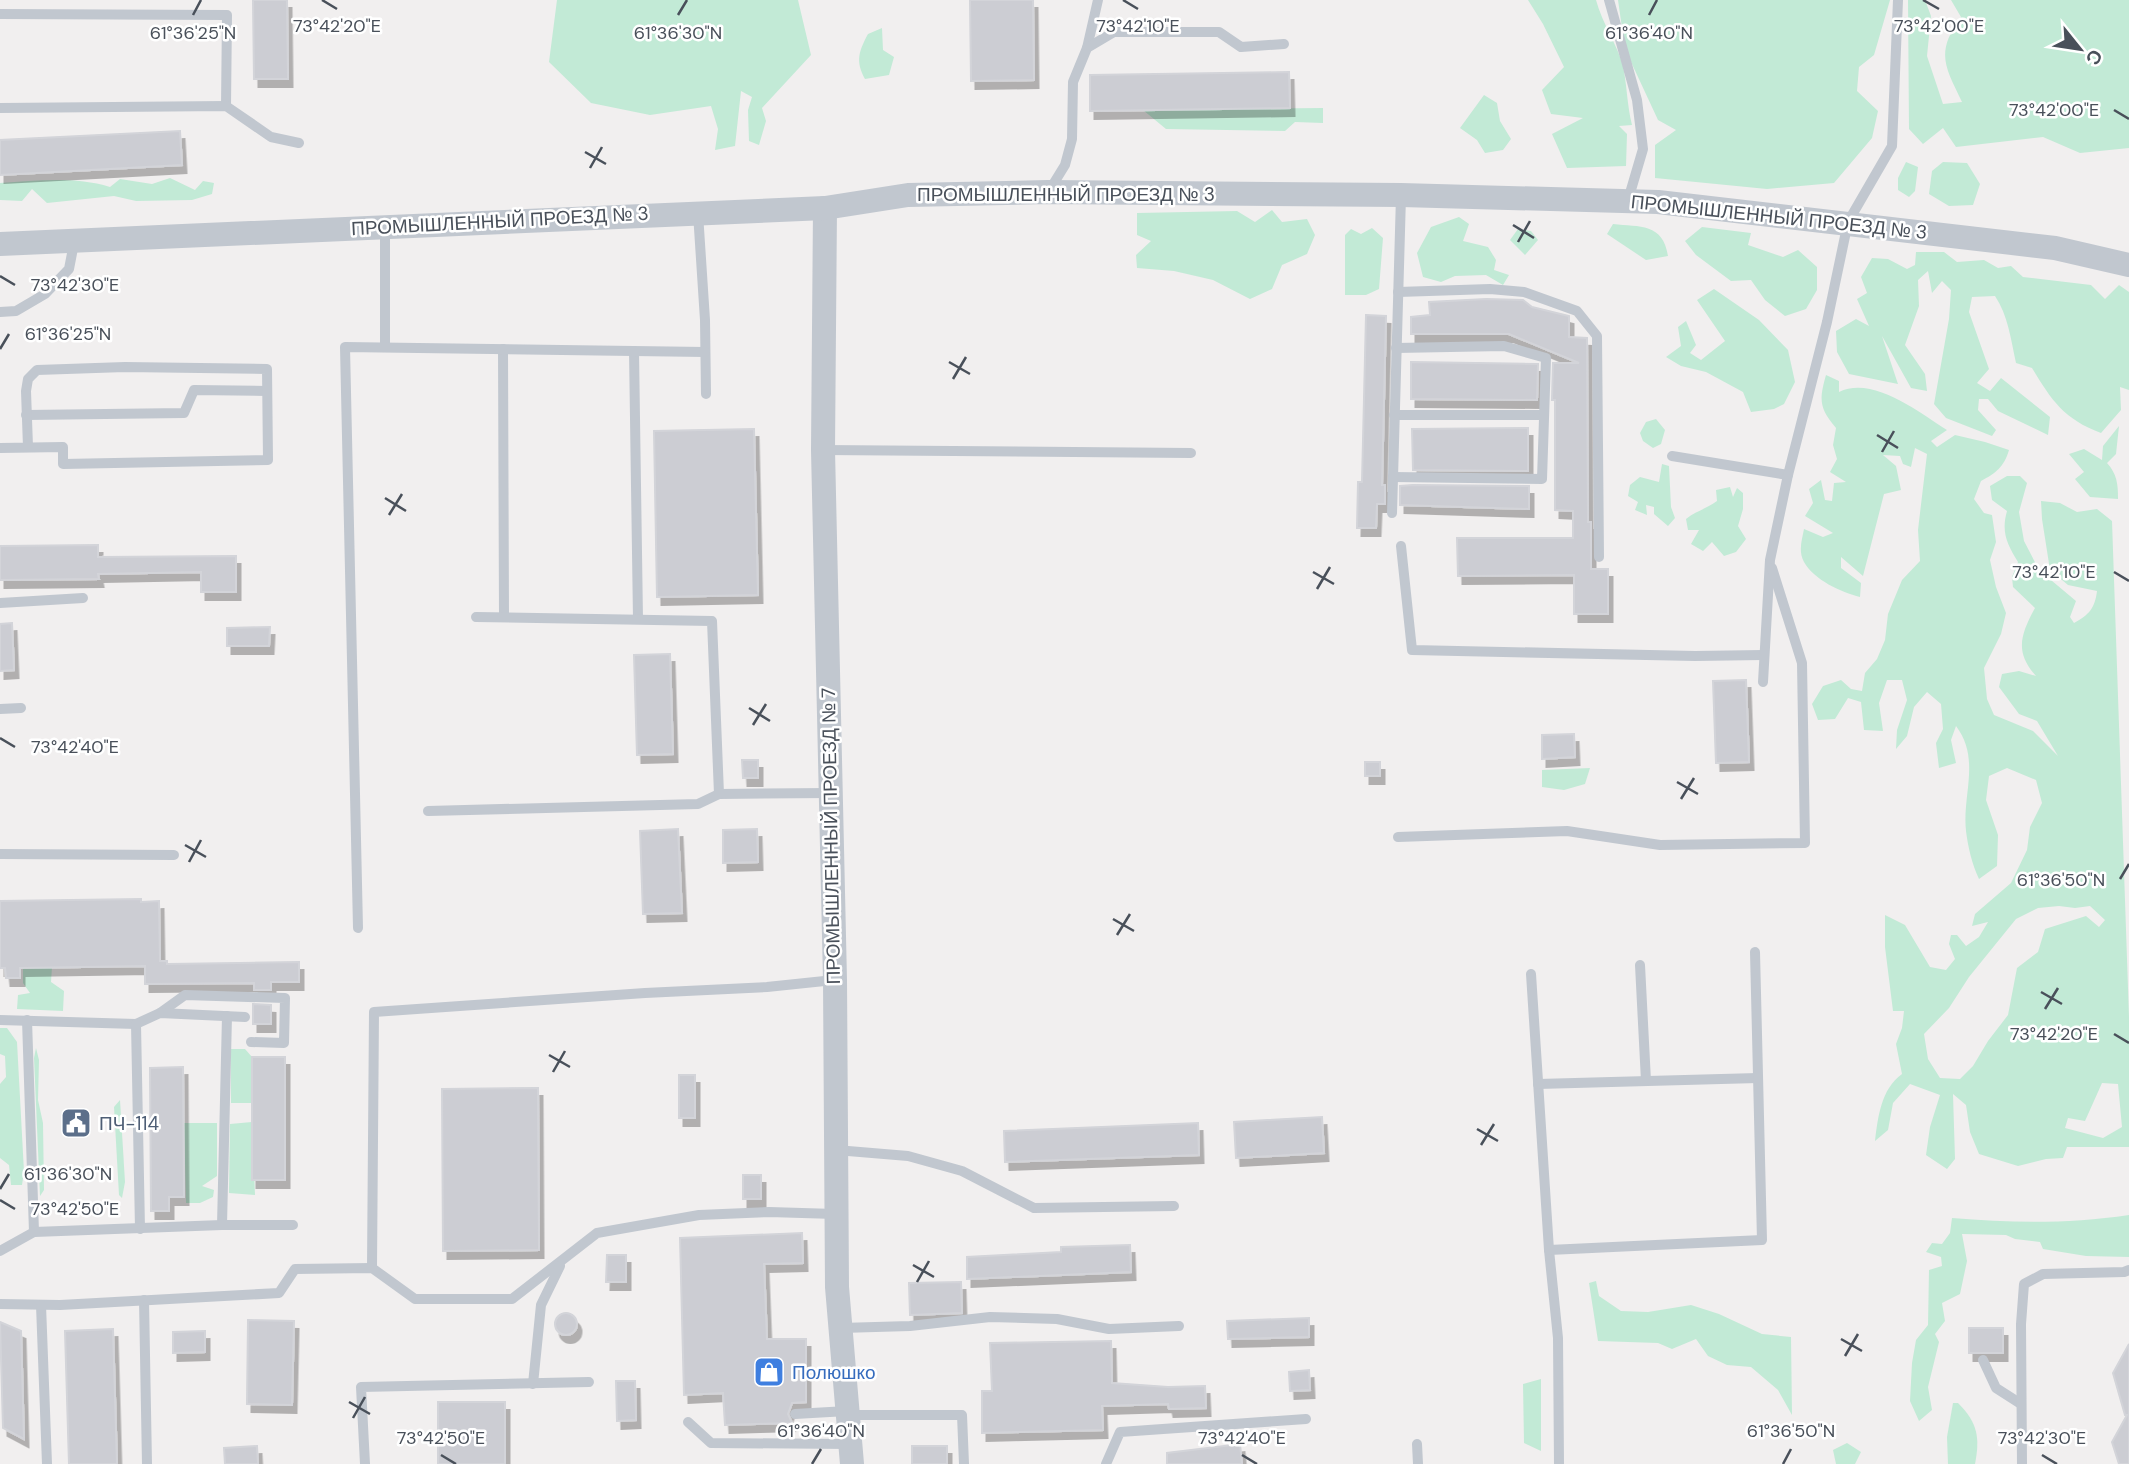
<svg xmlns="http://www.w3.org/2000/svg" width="2129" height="1464" font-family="'DM Sans',sans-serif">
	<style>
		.green { fill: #c2ead6; fill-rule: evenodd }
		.building { fill: #cccdd3; stroke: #d3d4d9; stroke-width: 2; filter: url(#shadow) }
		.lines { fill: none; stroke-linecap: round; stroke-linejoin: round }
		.service { stroke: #c1c7cf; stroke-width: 10 }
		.tertiary { stroke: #c1c7cf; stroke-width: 24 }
		.ticks { fill: none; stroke: #49505a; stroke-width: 2.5 }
		.labels { text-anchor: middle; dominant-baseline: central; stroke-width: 5; stroke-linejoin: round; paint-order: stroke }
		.street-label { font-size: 19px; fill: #49505a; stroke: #fff }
		.service-label { font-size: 19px; fill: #4e5e75; stroke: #fff; text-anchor: start }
		.shop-label { font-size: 19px; fill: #366cbe; stroke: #fff; text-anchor: start }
		.ticks-label { font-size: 18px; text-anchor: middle; fill: #49505a; stroke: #fff; stroke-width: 5; stroke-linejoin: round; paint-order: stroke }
	</style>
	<defs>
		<filter id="shadow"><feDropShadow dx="4.5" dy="8" stdDeviation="0" flood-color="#0004"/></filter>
	</defs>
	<rect width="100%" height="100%" fill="#f1efef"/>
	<g class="green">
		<polygon points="557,0 798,0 811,55 762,108 766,121 759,145 749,141 748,110 752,97 741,91 735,146 715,150 718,129 711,106 650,115 591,103 549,62"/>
		<path d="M1528,0H1596C1602,23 1618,46 1623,66C1627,85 1627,105 1632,125L1619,126L1627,134L1626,166L1567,168L1552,134L1583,118L1551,114L1542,90L1564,67L1543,24Z"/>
		<polygon points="1618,0 1890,0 1874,55 1859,67 1857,91 1878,111 1872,138 1834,183 1767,189 1655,178 1655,145 1676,130 1658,120 1625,49"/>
		<path d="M1908,0H1925L1931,16L1927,56L1943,104L1962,102C1945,66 1935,53 1961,17L1951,0H2129V148L2080,153L2043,137L1956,147L1943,128L1923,144L1909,129Z"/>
		<path d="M882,28L883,50L894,57L889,75L865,79C855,61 859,51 868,34Z"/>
		<polygon points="1484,95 1497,103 1500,121 1511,139 1503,150 1485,153 1477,140 1460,128"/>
		<polygon points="1323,108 1323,123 1295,122 1285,131 1166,129 1143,110"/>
		<polygon points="1906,162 1918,167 1915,191 1909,197 1898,190 1898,178"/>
		<polygon points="1943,162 1967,163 1980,184 1973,205 1949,206 1929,194 1932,171"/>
		<path d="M170,178L195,190L203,181L214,183L212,194L192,200L136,201L114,196L47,203L32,189L22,201L0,200V183C36,181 74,176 110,187L120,179L152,184Z"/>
		<polygon points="1272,210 1282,222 1307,219 1315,235 1307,254 1282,265 1272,289 1250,299 1213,280 1174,271 1137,268 1136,255 1151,241 1137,235 1137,213 1237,211 1255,222"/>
		<polygon points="1459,217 1469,224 1463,241 1488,247 1496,260 1494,270 1509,275 1503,285 1486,275 1455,276 1441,282 1423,277 1417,253 1431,227"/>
		<path d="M1613,224C1640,227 1663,223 1668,256L1646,260L1607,234Z"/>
		<polygon points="1702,227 1751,233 1748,245 1783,257 1798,250 1817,267 1817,290 1806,309 1785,316 1765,300 1751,280 1731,281 1696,255 1685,241"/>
		<polygon points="1372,228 1383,238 1379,289 1366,295 1345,295 1345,235 1351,229 1361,234"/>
		<polygon points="1518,229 1531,231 1538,240 1525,255 1510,240"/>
		<path d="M1916,252H1944L1957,262L1984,260L1998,268L2011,266L2023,277L2091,285L2105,299L2119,285L2129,292V390L2120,387L2121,410L2101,433C2064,419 2052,401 2032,368L2016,363C2011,340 2008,315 1995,296L1972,297L1969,312L1989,369L1977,383L1990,391L2001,378L2050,417L2048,435L1998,411L1988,399H1979L1978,410L1996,430L1992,436L1946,418L1934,404L1949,319L1951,290L1942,281L1932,293L1928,271L1918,280L1919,306L1905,345L1925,374L1927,391L1911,388L1882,336L1898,384L1849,374L1837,352L1836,331L1856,319L1869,326L1857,299L1867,293L1861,277L1872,258L1888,259L1907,269L1915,265Z"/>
		<polygon points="1714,289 1759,320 1788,350 1795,382 1784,404 1774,409 1751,412 1743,392 1706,372 1681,366 1666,357 1681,346 1678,327 1686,321 1696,345 1690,353 1701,360 1725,341 1697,300"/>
		<path d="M1826,375L1839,381V392C1873,375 1920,413 1947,430L1931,441L1937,447L1955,435L1985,442L2009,450C2004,467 1996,473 1981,481L1974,499L1984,513L1992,515L1996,542L1990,560L1996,587L2006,613L2001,634L1984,668L1987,699L1994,715L2033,731L2058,756L2037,721L2019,714L1999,687L2002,674L2019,671L2036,676C2014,652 2021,634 2035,608L2013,587L2012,577L2018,562C2007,544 2001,532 2007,511L1992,500L1990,486L2007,476H2020L2027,483L2019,512L2024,541L2039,570L2076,601L2070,617L2074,623C2089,615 2095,608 2097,591L2068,585L2050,570L2042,519L2041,501L2060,503L2077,512L2097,509L2112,521L2129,1017V1147H2067L2063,1158L2046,1159L2018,1166L1979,1154L1970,1132L1966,1105L1953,1094L1955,1159L1947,1169L1926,1155L1930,1127L1940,1095L1910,1084L1893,1103L1888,1130L1875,1141C1878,1117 1881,1089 1902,1074L1896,1044L1902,1028L1904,1011H1893L1885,947V915L1905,925L1930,967L1946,970L1955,959L1949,944L1951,935H1957L1966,946L1979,937L1988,922L1972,926L1975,914L2011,883L2027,850L2030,827L2042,803L2036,780L2007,768L1989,776L1986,800L1998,835L1997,866L1979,879C1972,864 1968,847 1966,831C1962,795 1981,759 1956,726L1951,740L1956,763L1939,768L1936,743L1943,729L1941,704L1927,692L1914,707L1907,736L1896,749L1897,730L1907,700L1902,680H1887L1879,703L1883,731L1864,730L1861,702L1848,698L1835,719L1818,720L1812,704L1823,686L1841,680L1851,689L1862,691L1865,673L1877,659L1885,640L1888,614L1902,580L1920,561L1918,530L1927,454L1915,448L1911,467L1903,464L1900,456L1883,455L1896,466L1901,490L1884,494L1863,576L1841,557V568L1861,583L1860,597C1841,592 1814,580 1804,562C1798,551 1802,540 1804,529L1823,537L1833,533L1805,516L1813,503L1809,489L1821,480L1825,500L1832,501L1834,483L1846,482L1830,472L1837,459L1833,445L1836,428C1819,408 1819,400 1826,375ZM2059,906L2075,908L2090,906L2105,920L2099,927L2086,916L2045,929L2038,952L2017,968L2008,1015L1988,1041L1973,1066L1960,1079L1940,1078L1928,1059L1924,1034L1949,1008L1969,977L2016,919L2038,908ZM2102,1083L2118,1084L2122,1127L2103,1138L2065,1128L2068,1118L2085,1121Z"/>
		<polygon points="1656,419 1665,430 1661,444 1653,448 1643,441 1640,433 1646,422"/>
		<path d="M2119,426L2116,454L2107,463C2117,474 2118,484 2118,499L2090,497L2075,479L2084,472L2069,454L2084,449L2102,460L2103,446Z"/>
		<polygon points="1662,464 1669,466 1671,507 1675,518 1668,526 1654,514 1654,507 1646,505 1647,515 1635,510 1638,502 1628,496 1630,485 1640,477 1659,482"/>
		<path d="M1730,487L1733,497L1737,488L1743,493V509L1738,526L1746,539L1736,552L1724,556L1712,542L1703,551L1691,544L1699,530H1688L1686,519C1696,511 1706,509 1717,501L1716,490Z"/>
		<polygon points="1590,768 1585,784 1564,790 1542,787 1542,770"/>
		<polygon points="52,967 51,982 64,991 63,1011 17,1009 18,995 30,993 23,983 23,968"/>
		<polygon points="0,1028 7,1028 17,1042 24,1172 22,1185 11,1185 9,1165 0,1158 0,1084 6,1077 5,1056 0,1054"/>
		<polygon points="36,1048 39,1060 38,1100 43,1123 44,1190 40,1196 34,1058"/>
		<polygon points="231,1049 245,1049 252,1057 252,1103 231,1103"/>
		<polygon points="120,1100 125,1182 122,1198 119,1195 114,1107"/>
		<polygon points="252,1122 255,1195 229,1193 230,1124"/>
		<polygon points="184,1123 217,1123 217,1176 202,1186 214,1190 213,1197 200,1203 186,1203"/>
		<path d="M2129,1215V1257L2086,1256L2043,1249L2040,1242L2015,1239L2006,1235L1962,1234L1967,1261L1960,1294L1942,1303L1945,1321L1935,1334L1939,1342L1928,1387L1932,1410L1919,1421L1910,1401L1912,1363L1916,1340L1928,1325L1929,1270L1942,1266L1941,1257L1926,1252L1932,1243L1942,1244L1950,1233L1952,1218C2012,1223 2069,1224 2129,1215Z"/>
		<polygon points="1596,1281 1599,1296 1621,1311 1648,1312 1691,1305 1719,1314 1762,1334 1791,1337 1792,1415 1778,1390 1751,1367 1727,1365 1708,1356 1696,1339 1672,1349 1658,1343 1598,1341 1589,1283"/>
		<polygon points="1541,1379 1541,1451 1524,1443 1523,1384"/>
		<path d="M1953,1403H1958C1978,1423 1980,1438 1975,1464H1948L1947,1437Z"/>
		<polygon points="1847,1443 1861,1452 1855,1464 1836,1464 1833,1450"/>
	</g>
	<g class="building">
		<polygon points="253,0 287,0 288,79 254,79"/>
		<polygon points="970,0 1033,0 1034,80 971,81"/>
		<polygon points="1289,72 1290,108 1090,111 1090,75"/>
		<polygon points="180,131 182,165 0,175 0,140"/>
		<polygon points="1486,299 1523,300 1532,307 1569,316 1569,337 1587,338 1588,522 1591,522 1591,569 1608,569 1608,614 1574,614 1574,575 1458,576 1457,538 1573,538 1573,511 1555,510 1555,400 1552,400 1553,363 1579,363 1509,334 1411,334 1411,317 1430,315 1429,302"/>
		<polygon points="1366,315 1386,316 1382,485 1385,485 1385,504 1377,504 1376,528 1357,528 1358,482 1362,482"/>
		<polygon points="1411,362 1538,364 1537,400 1411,399"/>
		<polygon points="1528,428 1528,471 1413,470 1412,429"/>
		<polygon points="754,429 758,595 657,597 654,431"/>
		<polygon points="1413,485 1529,486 1529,509 1400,505 1400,486"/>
		<polygon points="98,545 98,557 236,556 236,592 201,592 201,572 98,574 99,579 0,580 0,546"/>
		<polygon points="12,623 14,670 0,671 0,624"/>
		<polygon points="270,627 269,646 227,646 227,628"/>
		<polygon points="670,654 673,754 637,755 634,655"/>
		<polygon points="1746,680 1749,762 1716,763 1713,681"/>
		<polygon points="1574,734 1575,757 1542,759 1542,735"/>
		<polygon points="742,760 758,760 758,778 743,778"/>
		<rect x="1365" y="762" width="15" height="14"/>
		<polygon points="678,829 682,913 643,914 640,831"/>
		<polygon points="757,829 758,862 723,863 723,830"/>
		<polygon points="141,899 141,902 159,901 160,961 167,961 167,964 299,962 299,982 271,982 271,990 254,990 254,983 145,984 145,966 20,968 20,978 6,978 5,968 0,968 0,901"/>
		<polygon points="253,1004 271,1005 271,1024 253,1024"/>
		<rect x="252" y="1057" width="33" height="123"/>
		<polygon points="183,1067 184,1197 169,1197 169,1211 151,1211 150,1068"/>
		<rect x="679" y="1075" width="16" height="43"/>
		<polygon points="538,1088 539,1250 443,1251 442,1089"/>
		<polygon points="1322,1117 1324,1153 1236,1158 1234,1122"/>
		<polygon points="1198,1123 1199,1155 1005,1162 1004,1131"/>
		<rect x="743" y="1175" width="18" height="24"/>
		<polygon points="802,1233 803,1263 764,1264 767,1339 806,1339 806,1402 792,1403 788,1414 792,1423 725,1425 723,1393 684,1395 680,1238"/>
		<polygon points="1130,1245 1131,1272 967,1279 967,1257 1061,1252 1061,1247"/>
		<polygon points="607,1255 626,1255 626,1282 606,1282"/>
		<polygon points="961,1282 962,1313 910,1315 909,1283"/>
		<circle cx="566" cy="1324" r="11"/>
		<polygon points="1309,1318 1309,1337 1228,1339 1227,1321"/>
		<polygon points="248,1320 294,1321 292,1405 247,1404"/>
		<polygon points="0,1322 21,1331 24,1439 3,1428"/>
		<rect x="1969" y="1328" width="34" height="25"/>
		<polygon points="113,1329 117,1464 69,1464 65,1331"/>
		<polygon points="205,1331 205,1352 173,1353 173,1332"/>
		<polygon points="1111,1341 1112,1383 1168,1387 1205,1386 1206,1408 1169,1409 1168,1404 1102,1406 1103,1430 982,1433 982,1391 992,1391 990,1343"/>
		<polygon points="2129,1344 2129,1464 2119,1464 2112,1442 2127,1415 2125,1415 2113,1373"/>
		<polygon points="1309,1370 1310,1390 1290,1391 1289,1372"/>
		<polygon points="616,1381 635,1381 636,1420 617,1421"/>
		<rect x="438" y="1402" width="67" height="62"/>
		<polygon points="1240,1444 1242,1464 1167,1464 1167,1453"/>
		<polygon points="257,1446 258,1464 225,1464 224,1448"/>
		<rect x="912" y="1446" width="35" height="18"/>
	</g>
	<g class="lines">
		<g class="service">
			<polyline points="1609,0 1637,100 1643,149 1628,200"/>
			<polyline points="0,14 227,15 226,106"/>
			<polyline points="1087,48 1098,0"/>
			<polyline points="0,108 226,106 271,137 299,143"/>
			<polyline points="1049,191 1065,165 1072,139 1073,82 1087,48 1114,32 1219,32 1241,47 1284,44"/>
			<polyline points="698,213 705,320 706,394"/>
			<polyline points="385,227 385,347"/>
			<polyline points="1398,292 1490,289 1524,292 1577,311 1597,336 1599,557"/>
			<polyline points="0,312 16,311 45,294 69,269 74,243"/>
			<polyline points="503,349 504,617"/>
			<polyline points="634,351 638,619"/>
			<polyline points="26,415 184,413 194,390 267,391"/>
			<polyline points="1394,415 1544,415"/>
			<polyline points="0,448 63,447 63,464 268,460 267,369 125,367 37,370 28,379 26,391 28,447"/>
			<polyline points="823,450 1191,453"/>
			<polyline points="1672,456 1788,475"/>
			<polyline points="1393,477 1542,479 1546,358 1504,346 1396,348"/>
			<polyline points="1392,513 1401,196"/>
			<polyline points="1401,546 1412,650 1695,656 1763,655"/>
			<polyline points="0,603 83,598"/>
			<polyline points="476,617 712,621 719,794"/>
			<polyline points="1763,682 1770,560 1788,475 1827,322 1848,222 1892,146 1898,0"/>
			<polyline points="0,709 21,708"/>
			<polyline points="428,811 698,804 719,794 830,793"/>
			<polyline points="1398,837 1567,831 1660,845 1805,843 1802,663 1772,568"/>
			<polyline points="0,854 174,855"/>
			<polyline points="358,928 345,347 705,352"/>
			<polyline points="1640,965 1646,1081"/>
			<polyline points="1531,974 1549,1250 1558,1338 1559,1464"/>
			<polyline points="160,1013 185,995 285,998 284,1043 251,1042"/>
			<polyline points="0,1020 136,1024 160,1013 245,1017"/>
			<polyline points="27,1020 34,1232"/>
			<polyline points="136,1024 140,1229"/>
			<polyline points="1538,1084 1758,1078"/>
			<polyline points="836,1150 908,1156 962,1171 1034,1208 1174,1206"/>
			<polyline points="222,1225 227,1016"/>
			<polyline points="1549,1250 1762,1240 1755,952"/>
			<polyline points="0,1251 34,1232 222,1225 293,1225"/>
			<polyline points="372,1268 374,1012 645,993 767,987 834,980"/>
			<polyline points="144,1300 147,1464"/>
			<polyline points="0,1304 60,1305 279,1293 295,1269 372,1268 415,1299 512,1299 597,1233 699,1215 769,1212 835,1214"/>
			<polyline points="41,1305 47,1464"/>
			<polyline points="841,1328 910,1326 990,1317 1057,1319 1109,1329 1179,1326"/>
			<polyline points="1983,1360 1996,1388 2021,1404"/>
			<polyline points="533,1384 541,1305 560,1266"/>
			<polyline points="795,1414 847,1411"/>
			<polyline points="848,1415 962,1415 964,1464"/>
			<polyline points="688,1422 711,1443 850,1444"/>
			<polyline points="1417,1444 1418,1464"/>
			<polyline points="365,1464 361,1387 589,1382"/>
			<polyline points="1106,1464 1120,1432 1306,1419"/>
			<polyline points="2022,1464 2021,1324 2024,1284 2043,1274 2124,1272 2129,1270"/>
		</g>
		<g class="tertiary">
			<polyline points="825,208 823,450 835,980 837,1287 852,1464"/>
			<polyline points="0,244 825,208 908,195 1048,192 1401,195 1658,202 2055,248 2129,265"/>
		</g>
	</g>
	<path class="ticks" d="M322,0L337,9M1123,0L1138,9M1923,0L1939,9M193,15L201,0M678,15L687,0M1649,15L1657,0M2114,110L2129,119M585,152L606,164M590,168L602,147M1513,225L1534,238M1518,242L1530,221M0,276L15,285M0,349L9,334M949,362L970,374M953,379L966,357M1877,435L1898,448M1882,452L1894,431M385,498L406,511M389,515L402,494M1313,572L1334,584M2114,572L2129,581M1317,589L1330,567M749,708L770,721M753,725L766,704M0,738L15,747M1677,782L1698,794M1681,799L1694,778M185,845L206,857M189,862L201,840M2120,879L2129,864M1113,919L1134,931M1117,935L1130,914M2041,992L2062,1004M2045,1009L2058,988M2114,1034L2129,1043M549,1055L570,1067M553,1072L565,1051M1477,1129L1498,1141M1481,1145L1494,1124M0,1189L9,1174M0,1200L15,1209M913,1265L934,1277M917,1282L929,1261M1841,1339L1862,1351M1845,1356L1858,1334M349,1402L370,1414M353,1418L365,1397M441,1455L456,1464M1242,1455L1257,1464M2042,1455L2057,1464M812,1464L821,1449M1783,1464L1791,1449"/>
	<defs>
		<g id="civic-square" transform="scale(1.575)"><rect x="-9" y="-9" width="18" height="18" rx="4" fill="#5c6f8a" stroke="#fff"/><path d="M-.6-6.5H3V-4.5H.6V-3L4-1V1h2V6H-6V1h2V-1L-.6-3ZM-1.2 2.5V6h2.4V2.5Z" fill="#fff"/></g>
		<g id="shop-square" transform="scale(1.575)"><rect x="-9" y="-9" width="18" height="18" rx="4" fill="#3f7fe0" stroke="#fff"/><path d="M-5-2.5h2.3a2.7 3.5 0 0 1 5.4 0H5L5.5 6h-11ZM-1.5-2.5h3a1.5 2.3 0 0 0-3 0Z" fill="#fff"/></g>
	</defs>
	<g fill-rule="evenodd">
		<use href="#civic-square" x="76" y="1123"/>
		<use href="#shop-square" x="769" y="1372"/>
	</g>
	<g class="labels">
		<g class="street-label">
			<text x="1066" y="194">ПРОМЫШЛЕННЫЙ ПРОЕЗД № 3</text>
			<text transform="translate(1779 217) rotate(6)">ПРОМЫШЛЕННЫЙ ПРОЕЗД № 3</text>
			<text transform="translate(500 221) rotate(-3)">ПРОМЫШЛЕННЫЙ ПРОЕЗД № 3</text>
			<text transform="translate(831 836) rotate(-91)">ПРОМЫШЛЕННЫЙ ПРОЕЗД № 7</text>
		</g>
		<g class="service-label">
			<text x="99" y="1123">ПЧ-114</text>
		</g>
		<g class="shop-label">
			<text x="792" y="1372">Полюшко</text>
		</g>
	</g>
	<g class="ticks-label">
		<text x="337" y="32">73°42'20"E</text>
		<text x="1138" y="32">73°42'10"E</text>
		<text x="1939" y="32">73°42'00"E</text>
		<text x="193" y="39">61°36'25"N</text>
		<text x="678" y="39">61°36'30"N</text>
		<text x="1649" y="39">61°36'40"N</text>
		<text x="2054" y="116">73°42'00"E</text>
		<text x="75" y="291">73°42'30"E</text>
		<text x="68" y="340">61°36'25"N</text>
		<text x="2054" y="578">73°42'10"E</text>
		<text x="75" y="753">73°42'40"E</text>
		<text x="2061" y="886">61°36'50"N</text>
		<text x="2054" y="1040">73°42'20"E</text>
		<text x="68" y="1180">61°36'30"N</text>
		<text x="75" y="1215">73°42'50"E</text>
		<text x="821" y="1437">61°36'40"N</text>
		<text x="1791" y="1437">61°36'50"N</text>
		<text x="441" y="1444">73°42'50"E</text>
		<text x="1242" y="1444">73°42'40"E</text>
		<text x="2042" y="1444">73°42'30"E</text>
	</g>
	<g transform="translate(2080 49) rotate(120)" stroke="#ffffff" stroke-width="5" paint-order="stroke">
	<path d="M0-5L12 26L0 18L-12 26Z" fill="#49505a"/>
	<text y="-10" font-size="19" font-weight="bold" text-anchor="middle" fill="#49505a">С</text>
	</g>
</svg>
